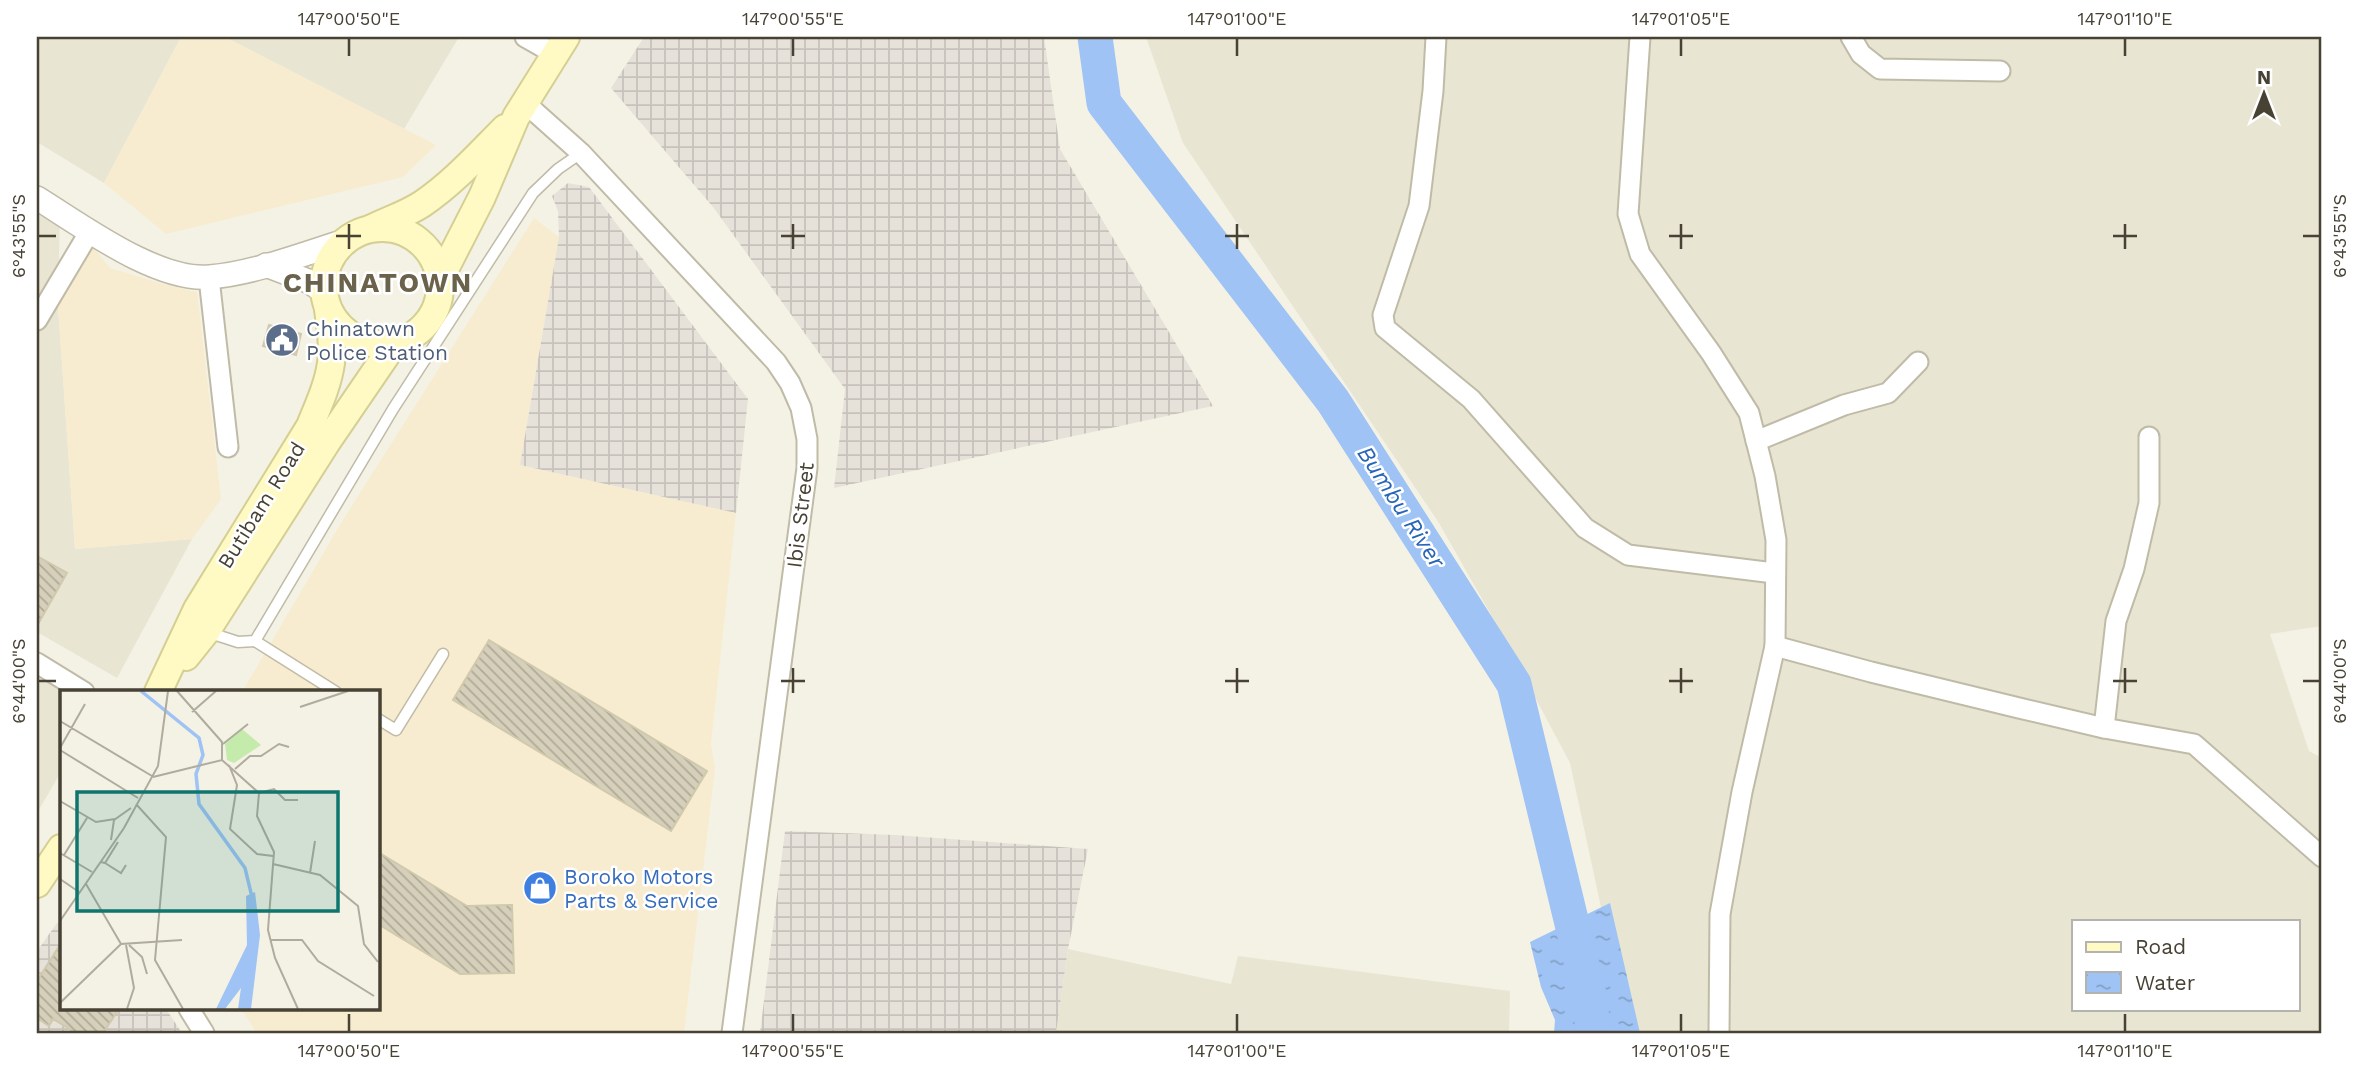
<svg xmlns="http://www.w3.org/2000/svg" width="2359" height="1070" font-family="'Work Sans',sans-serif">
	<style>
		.residential { fill: #e8e5d3; fill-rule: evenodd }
		.commercial { fill: #f7eccf }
		.industrial { fill: url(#industrial-grid) }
		.water { fill: url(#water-ripples) }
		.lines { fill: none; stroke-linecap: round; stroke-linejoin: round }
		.river { stroke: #9ec3f4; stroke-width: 35 }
		.building { fill: url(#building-back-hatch); stroke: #d1c9ad; stroke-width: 2 }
		.service-casing { stroke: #c0bba7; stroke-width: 13 }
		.minor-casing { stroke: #c0bba7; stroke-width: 23 }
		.tertiary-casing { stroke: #c0bba7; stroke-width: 26 }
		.secondary-casing { stroke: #d6cf93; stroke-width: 30 }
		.service { stroke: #fff; stroke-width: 10 }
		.minor { stroke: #fff; stroke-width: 19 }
		.tertiary { stroke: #fff; stroke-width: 23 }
		.secondary { stroke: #fffac4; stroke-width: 26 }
		.ticks { fill: none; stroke: #474234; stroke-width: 2.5 }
		.labels { text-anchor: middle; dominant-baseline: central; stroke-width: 5; stroke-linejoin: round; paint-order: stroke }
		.service-label { font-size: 21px; fill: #4e5e75; stroke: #fff; text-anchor: start }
		.street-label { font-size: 21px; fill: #474234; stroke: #fff }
		.shop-label { font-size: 21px; fill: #366cbe; stroke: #fff; text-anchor: start }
		.water-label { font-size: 23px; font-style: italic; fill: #2864b8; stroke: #fff }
		.district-label { font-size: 28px; font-weight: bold; letter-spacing: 2px; fill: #6a624b; stroke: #fff }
		.inset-river { fill: none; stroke: #9ec3f4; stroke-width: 3.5 }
		.inset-road { fill: none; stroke: #afac9e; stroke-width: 2 }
		.view { fill: #0f766e; fill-opacity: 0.15; stroke: #0f766e; stroke-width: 3.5 }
		.inset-edge { fill: none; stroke: #474234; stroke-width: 3.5 }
		.neatline { fill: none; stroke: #474234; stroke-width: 2.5 }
		.ticks-label { font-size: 18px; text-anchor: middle; fill: #474234 }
	</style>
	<defs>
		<pattern id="industrial-grid" width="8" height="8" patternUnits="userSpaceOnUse" patternTransform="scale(1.75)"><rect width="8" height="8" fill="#e6e2da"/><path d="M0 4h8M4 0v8" fill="none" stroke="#c7c3bc"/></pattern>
		<pattern id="water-ripples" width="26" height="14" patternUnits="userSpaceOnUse" patternTransform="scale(1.75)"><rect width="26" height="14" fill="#9ec3f4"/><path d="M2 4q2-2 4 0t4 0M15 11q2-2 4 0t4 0" fill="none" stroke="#83a0c6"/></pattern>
		<pattern id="building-back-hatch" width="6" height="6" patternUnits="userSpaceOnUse" patternTransform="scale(1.75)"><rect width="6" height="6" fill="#d6cfba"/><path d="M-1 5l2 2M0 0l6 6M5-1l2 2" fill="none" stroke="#afaa98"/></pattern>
	</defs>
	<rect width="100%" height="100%" fill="#f4f2e5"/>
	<g class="residential">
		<polygon points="37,37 181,37 104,183 37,142"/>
		<polygon points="225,37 459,37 404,129"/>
		<path d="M1146,37H2322V626L2270,634L2309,751L2322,758V1033H1628L1570,763L1494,620L1439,523L1183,143ZM2074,921H2298V1009H2074Z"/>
		<polygon points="37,199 60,212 58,307 75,549 192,539 117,678 37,632"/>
		<polygon points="37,666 82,692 61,692 61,772 37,813"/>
		<polygon points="1068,949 1231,984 1238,956 1510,991 1509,1033 1056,1033"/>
	</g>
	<g class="commercial">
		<polygon points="181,37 225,37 436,145 403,177 166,234 104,183"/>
		<polygon points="534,218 559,237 520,465 736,513 711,744 715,768 684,1033 257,1033 241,1009 378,1009 378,692 242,692 341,523"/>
		<polygon points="93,247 110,268 159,283 197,292 221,499 192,539 75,549 58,307"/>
	</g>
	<g class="industrial">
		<polygon points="644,37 1044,37 1060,149 1213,406 834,488 845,389 713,207 611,88"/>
		<polygon points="568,183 589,187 748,399 736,513 520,465 559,237 558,211 552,196"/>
		<polygon points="785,831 896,835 1088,849 1068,949 1056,1033 760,1033"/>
		<polygon points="57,923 61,923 61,1009 166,1009 182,1033 37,1033 37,951"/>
	</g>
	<polygon class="water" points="1610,903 1640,1033 1554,1033 1555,1020 1541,987 1530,942"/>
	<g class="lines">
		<polyline class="river" points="1095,37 1104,103 1333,401 1514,684 1590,998 1593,1033"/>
	</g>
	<g class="building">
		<polygon points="269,325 301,334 296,355 263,346"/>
		<polygon points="37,556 67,573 37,626"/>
		<polygon points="489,640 707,771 671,831 453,700"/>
		<polygon points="378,852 467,906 512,905 514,973 460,974 378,924"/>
		<polygon points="61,943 61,1009 119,1009 103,1033 76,1033 53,1019 49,1026 37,1018 37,981"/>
	</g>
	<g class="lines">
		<g class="service-casing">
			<g id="service">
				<polyline points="207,632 238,642 255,641 393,409 533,193 558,169 581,153"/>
				<polyline points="255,641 336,692"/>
				<polyline points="378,719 396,730 443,654"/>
			</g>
		</g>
		<g class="minor-casing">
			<g id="minor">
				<polyline points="525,37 555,54"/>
				<polyline points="1436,37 1433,91 1419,206 1383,315 1385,328 1471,399 1585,528 1628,555 1774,573"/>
				<polyline points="1640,37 1628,214 1640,254 1711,353 1749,413 1765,476 1776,540 1775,646 1742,792 1720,914 1719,1033"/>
				<polyline points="1851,37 1861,54 1880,69 2000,71"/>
				<polyline points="525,103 581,153 776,362 790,383 801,408 807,439 807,468 732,1033"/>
				<polyline points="209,278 228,447"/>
				<polyline points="37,320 90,231"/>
				<polyline points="1756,441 1844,405 1888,393 1918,362"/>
				<polyline points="1775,646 1871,672 2019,708 2104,728 2194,744 2322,857"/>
				<polyline points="37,663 84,692"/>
				<polyline points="2104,728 2116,621 2134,569 2149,503 2149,437"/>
				<polyline points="189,1009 204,1033"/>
			</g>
		</g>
		<g class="tertiary-casing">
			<g id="tertiary">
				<path d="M37,198C81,225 157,282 210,277C251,274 304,254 345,241"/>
				<polyline points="266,265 308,281 323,291"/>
			</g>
		</g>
		<g class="secondary-casing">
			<g id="secondary">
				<circle cx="382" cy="286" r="58"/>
				<path d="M372,228C388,220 407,214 422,204C453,183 478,155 505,128"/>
				<polyline points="441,277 482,197 516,117 566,37"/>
				<polyline points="186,657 206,632 327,442 394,344"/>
				<path d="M158,692L197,609L310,426C318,406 328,385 331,363C334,345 330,327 328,309"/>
				<polyline points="37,884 61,848"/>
			</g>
		</g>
		<use href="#service" class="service"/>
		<use href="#minor" class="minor"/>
		<use href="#tertiary" class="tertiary"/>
		<use href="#secondary" class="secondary"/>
	</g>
	<path class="ticks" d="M349,38V56M793,38V56M1237,38V56M1681,38V56M2125,38V56M349,224V249M793,224V249M1237,224V249M1681,224V249M2125,224V249M38,236H56M336,236H361M781,236H805M1225,236H1249M1669,236H1693M2113,236H2137M2303,236H2320M793,668V693M1237,668V693M1681,668V693M2125,668V693M38,681H56M781,681H805M1225,681H1249M1669,681H1693M2113,681H2137M2303,681H2320M349,1014V1032M793,1014V1032M1237,1014V1032M1681,1014V1032M2125,1014V1032"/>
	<defs>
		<g id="civic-disc" transform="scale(1.75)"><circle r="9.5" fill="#5c6f8a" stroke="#fff"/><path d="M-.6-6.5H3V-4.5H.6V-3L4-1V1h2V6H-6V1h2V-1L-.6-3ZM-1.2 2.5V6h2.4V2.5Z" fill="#fff"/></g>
		<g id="shop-disc" transform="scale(1.75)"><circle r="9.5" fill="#3f7fe0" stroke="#fff"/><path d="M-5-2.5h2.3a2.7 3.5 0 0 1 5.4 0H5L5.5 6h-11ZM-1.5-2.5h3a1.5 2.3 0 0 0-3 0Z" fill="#fff"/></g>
	</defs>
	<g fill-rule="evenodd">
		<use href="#civic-disc" x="282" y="340"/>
		<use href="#shop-disc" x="540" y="888"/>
	</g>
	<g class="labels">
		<g class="service-label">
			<text x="306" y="328">Chinatown<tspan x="306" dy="24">Police Station</tspan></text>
		</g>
		<g class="street-label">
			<text transform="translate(261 505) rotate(-58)">Butibam Road</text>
			<text transform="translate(800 515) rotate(-83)">Ibis Street</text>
		</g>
		<g class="shop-label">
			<text x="564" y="876">Boroko Motors<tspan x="564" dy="24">Parts &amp; Service</tspan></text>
		</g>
		<g class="water-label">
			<text transform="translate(1401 507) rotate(57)">Bumbu River</text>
		</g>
		<g class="district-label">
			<text x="378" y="282">CHINATOWN</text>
		</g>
	</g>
	<g transform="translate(60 690)">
		<rect width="320" height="320" fill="#f4f2e5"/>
		<path d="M182,39L201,55L174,73L167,70L165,54Z" fill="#c4eaac"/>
		<path d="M195,202L200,245L191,319H178L181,298L165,319H156L187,255L186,206Z" fill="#9ec3f4"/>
		<path class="inset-river" d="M81,1L139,48L143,65L136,84L139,114L185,178L192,207"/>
		<path class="inset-road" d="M117,1L162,52V70M240,17L288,1M132,22L156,1M0,31L92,86M163,54L188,34M0,58L25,14M0,60L78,108M169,75L177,95L170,139L197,164L213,166M175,79L190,66H201L219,54L229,57M93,87L162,70L199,103L197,126L214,162L208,240L215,268L238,319M199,103L214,99L225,110H238M0,111L36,132L55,129M76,114L106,147L95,270L123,319M51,150L54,130L71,118M0,163L32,182M4,165L27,128M41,172L45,173L58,152M45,173L61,183L66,175M213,174L260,185L298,216L304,254L318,272M250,183L255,151M0,189L19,202M26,194L61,254M0,231L64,138L98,76L108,1M210,250H242L258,271L314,306M66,255L74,298L67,319M69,255L82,267L87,284M0,313L61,254L122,250"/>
		<path class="view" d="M17,102H278V221H17Z"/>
		<rect width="320" height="320" class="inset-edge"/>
	</g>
	<rect width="2359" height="1070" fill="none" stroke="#ffffff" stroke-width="77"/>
	<rect x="2072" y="920" width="228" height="91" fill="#ffffff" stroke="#b5b3ae" stroke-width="2"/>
	<rect x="2086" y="942" width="35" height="10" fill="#fffac4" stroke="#b5b3ae" stroke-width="2"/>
	<text x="2135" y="954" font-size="21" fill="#474234">Road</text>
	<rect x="2086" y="972" width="35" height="21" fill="url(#water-ripples)" stroke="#b5b3ae" stroke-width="2"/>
	<text x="2135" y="990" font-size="21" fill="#474234">Water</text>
	<g transform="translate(2264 94)" stroke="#ffffff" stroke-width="5" paint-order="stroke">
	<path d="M0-5L12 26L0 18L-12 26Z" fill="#474234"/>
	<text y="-10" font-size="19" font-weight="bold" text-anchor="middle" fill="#474234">N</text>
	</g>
	<rect x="38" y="38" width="2282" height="994" class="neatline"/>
	<g class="ticks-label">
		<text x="349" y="25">147°00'50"E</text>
		<text x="793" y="25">147°00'55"E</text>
		<text x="1237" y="25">147°01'00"E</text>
		<text x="1681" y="25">147°01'05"E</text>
		<text x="2125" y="25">147°01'10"E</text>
		<text transform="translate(19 236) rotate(-90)" y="6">6°43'55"S</text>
		<text transform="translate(2340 236) rotate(-90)" y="6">6°43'55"S</text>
		<text transform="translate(19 681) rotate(-90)" y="6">6°44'00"S</text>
		<text transform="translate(2340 681) rotate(-90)" y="6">6°44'00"S</text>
		<text x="349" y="1057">147°00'50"E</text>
		<text x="793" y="1057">147°00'55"E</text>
		<text x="1237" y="1057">147°01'00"E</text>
		<text x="1681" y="1057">147°01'05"E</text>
		<text x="2125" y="1057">147°01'10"E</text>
	</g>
</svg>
